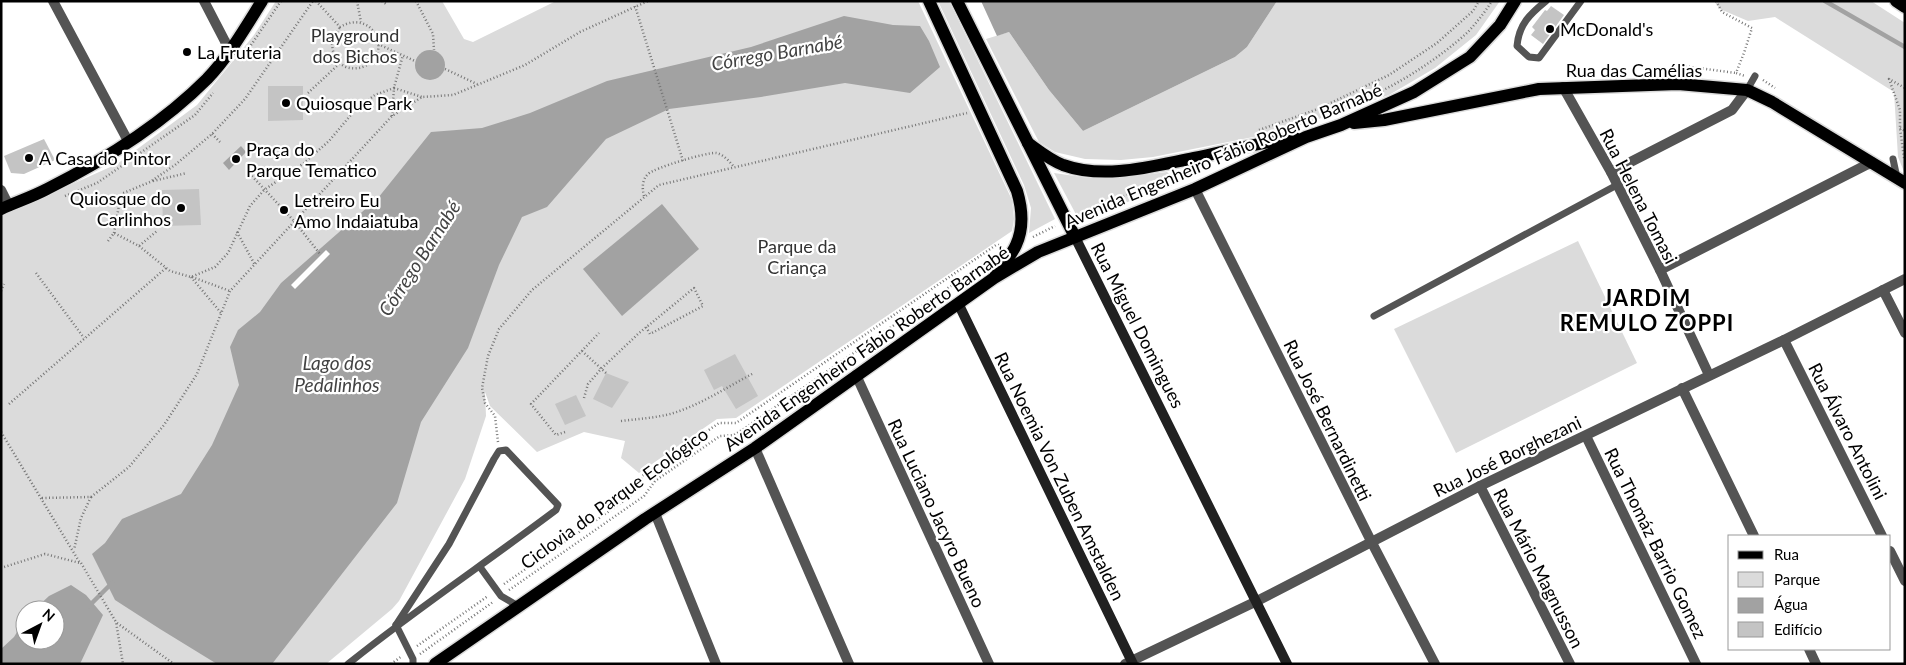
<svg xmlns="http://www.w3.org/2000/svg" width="1906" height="665" font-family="Lato,sans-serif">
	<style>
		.green { fill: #dbdbdb; fill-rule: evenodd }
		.water { fill: #a2a2a2 }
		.pier { fill: #fff }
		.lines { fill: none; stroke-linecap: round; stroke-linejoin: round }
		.stream { stroke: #a2a2a2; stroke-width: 4.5 }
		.building { fill: #c4c4c4 }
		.primary-casing { stroke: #dbdbdb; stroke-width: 15 }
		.path { stroke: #767676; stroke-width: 2.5; stroke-dasharray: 1 2.5; stroke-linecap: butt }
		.service { stroke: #545454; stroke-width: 7 }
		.minor { stroke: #545454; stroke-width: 10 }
		.tertiary { stroke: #545454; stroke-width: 10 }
		.secondary { stroke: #212121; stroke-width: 10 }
		.primary { stroke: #000; stroke-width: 12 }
		.poi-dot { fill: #000; stroke: #fff; stroke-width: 2 }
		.labels { text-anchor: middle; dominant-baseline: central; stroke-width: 4.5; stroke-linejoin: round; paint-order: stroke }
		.poi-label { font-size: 18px; fill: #000; stroke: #fff; text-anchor: start }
		.park-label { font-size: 18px; fill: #323232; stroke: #fff }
		.street-label { font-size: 18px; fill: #000; stroke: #fff }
		.water-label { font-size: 19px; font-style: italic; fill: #434343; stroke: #fff }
		.district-label { font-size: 22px; font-weight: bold; letter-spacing: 1px; fill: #000; stroke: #fff }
	</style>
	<rect width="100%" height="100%" fill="#fff"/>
	<g class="green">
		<path d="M276,1H442L464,39L473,42L556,1H918L1012,200L1014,219L1012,231L736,418L717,419L639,473L621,458L625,441L584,432L537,452L490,406L485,392L486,416L465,479L399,601L392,609L326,664H1V216L117,164L197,105L254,35ZM25,610H55V640H25Z"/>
		<polygon points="938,1 949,1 1055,219 1029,233 1031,208 1024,185"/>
		<polygon points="1277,1 1500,1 1476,35 1435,68 1389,95 1283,131 1153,157 1121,160 1085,159 1055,152 1039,142 986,39 1009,32 1049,90 1083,131 1235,57 1247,47"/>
		<polygon points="1714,1 1871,1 1905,23 1905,174 1898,157 1894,92 1775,17 1748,21 1720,9"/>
		<polygon points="1167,172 1179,183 1079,220 1054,173 1089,178 1120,178"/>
		<polygon points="1578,241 1637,363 1456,453 1394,329"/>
	</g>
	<g class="water">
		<polygon points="981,1 1277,1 1247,47 1235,57 1083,131 1049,90 1009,32 997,36"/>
		<polygon points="844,16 893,25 920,26 929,41 940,67 910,93 845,83 761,97 669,109 606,139 547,207 522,217 499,265 468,348 421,422 397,503 272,664 217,664 160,629 115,600 92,554 105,543 122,519 181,494 212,445 239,385 230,347 238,330 260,312 281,283 378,198 431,132 482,128 530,113 607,81 751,47"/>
		<circle cx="430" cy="65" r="15"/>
		<polygon points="241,146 246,152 229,170 223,163"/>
		<polygon points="662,204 699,249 622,316 583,269"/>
		<polygon points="71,585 86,595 103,615 80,664 1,664 1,649 14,637 25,619 25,640 55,640 55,610 34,610 49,596"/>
	</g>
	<polygon class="pier" points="326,250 330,254 295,289 291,285"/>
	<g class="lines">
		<g class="stream">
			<polyline points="1825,1 1905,47"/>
			<polyline points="89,606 112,583"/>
		</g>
	</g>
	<g class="building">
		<polygon points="1551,6 1564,15 1543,44 1531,35 1535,30 1532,27 1545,10 1547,11"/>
		<polygon points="268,86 303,86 303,120 268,121"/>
		<polygon points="44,139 55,160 24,174 11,173 4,156"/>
		<polygon points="199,189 201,225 163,226 162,190"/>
		<polygon points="735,354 758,396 736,409 722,386 714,390 704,370"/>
		<polygon points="606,373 629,382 612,408 593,399"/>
		<polygon points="576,395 586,416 565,425 555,404"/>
	</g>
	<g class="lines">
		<g class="primary-casing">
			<g id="primary">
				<path d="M929,1L1017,191C1022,208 1024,228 1016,245C1012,255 1002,265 996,274"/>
				<polyline points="957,1 1075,237"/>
				<polyline points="1896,1 1905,7"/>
				<polyline points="1354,123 1384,120 1539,89 1678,84 1747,90 1772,102 1905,183"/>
				<path d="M1028,143C1039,151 1050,160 1063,165C1105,180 1153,166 1194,158C1228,151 1261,142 1295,138"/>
				<path d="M1,209C16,202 32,197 47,189C103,161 163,123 207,79C229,56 245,28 262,1"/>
				<polyline points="435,664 645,519 755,448 994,278 1038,252 1195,189 1306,137 1341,125 1414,92 1470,57 1500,25 1515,1"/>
			</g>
		</g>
		<g class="path">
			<path d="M316,1L340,27C372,8 394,52 365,66C359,69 352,69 346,67C335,62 332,52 332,41L340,27"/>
			<polyline points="357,1 361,22"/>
			<polyline points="382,1 386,4"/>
			<polyline points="416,1 433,34 434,50"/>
			<polyline points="1716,1 1722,12 1752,28 1744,53 1736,73 1745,76"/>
			<polyline points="635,6 683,161"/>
			<polyline points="378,44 415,61"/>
			<polyline points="249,48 281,1"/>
			<polyline points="445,69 477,84"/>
			<polyline points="1677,73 1676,65 1736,73"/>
			<polyline points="1763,80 1775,88"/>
			<polyline points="308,93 340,63"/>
			<path d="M1322,108C1334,106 1345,104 1356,101C1391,91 1442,56 1468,32C1477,22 1485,12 1492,1"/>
			<polyline points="392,116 394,88 422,97"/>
			<polyline points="1900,128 1905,131"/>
			<polyline points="1259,130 1318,109 1389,75 1437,43 1473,11 1479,1"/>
			<polyline points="212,134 220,142"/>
			<polyline points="1904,158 1900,128 1900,110 1889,79 1905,88"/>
			<polyline points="252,176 294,221 320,254"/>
			<polyline points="153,181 187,173"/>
			<polyline points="65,196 97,183 195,115 213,93"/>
			<path d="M644,196C642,188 642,180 648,174C654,168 707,152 716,153C723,154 729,161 734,167"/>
			<polyline points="1078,215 1170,177"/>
			<polyline points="237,232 255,265"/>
			<polyline points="114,233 121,194 150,182 175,165 212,134 245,99 313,1"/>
			<polyline points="1033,237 1055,226"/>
			<polyline points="108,241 114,233 139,246 157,231"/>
			<polyline points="139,246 170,271 191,277 215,267 228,253 250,206 264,190 304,163 329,141 355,110 375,95 394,88 403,55"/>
			<polyline points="36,273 84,338"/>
			<polyline points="191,277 222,314"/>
			<polyline points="192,277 230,291"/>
			<polyline points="1,291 4,284"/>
			<polyline points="582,351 606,373"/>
			<polyline points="584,398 588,384 601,369 638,334 694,288 703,306 650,334 646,327"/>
			<polyline points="9,404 166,268"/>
			<path d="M621,421C638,419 654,418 670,414C699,406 727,387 754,373"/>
			<polyline points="1,432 80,563 45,554 1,568"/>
			<polyline points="565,432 556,435 531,404 599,333"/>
			<polyline points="498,442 495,416 485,403 482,388 488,356 499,329 532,290 659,185 967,113"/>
			<polyline points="91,497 129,467 164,425 197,374 230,291 392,116 422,97 453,95 525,65 580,32 648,1"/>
			<polyline points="42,498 91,497 81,518 74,550"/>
			<polyline points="81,563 116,622 123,664"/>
			<polyline points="504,584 621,503 637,490 642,476 719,423 736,423 996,245 1002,245"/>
			<polyline points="509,590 644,496 655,481 720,436 734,435 742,430 990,259"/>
			<polyline points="117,623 174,664"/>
			<polyline points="417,646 488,596"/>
			<polyline points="420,654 493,602"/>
			<polyline points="391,664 402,656"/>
		</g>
		<g class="service">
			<path d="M1546,1C1530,14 1519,24 1517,46L1529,57L1539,58L1581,1"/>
			<polyline points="1747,90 1755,76"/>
			<polyline points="1893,159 1897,178"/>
			<polyline points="1374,316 1617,185"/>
			<polyline points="480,567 501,596 518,606"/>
			<polyline points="396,625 413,659 413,664"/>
			<path d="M348,664C415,610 487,562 556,510L558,505L506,450L499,451L494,459L449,544L396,625"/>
		</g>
		<g class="minor">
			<polyline points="53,1 128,141"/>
			<polyline points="204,1 230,51"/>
			<polyline points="1563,87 1611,172 1660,270 1709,375"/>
			<polyline points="1611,172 1732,110 1747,90"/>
			<polyline points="1195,189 1371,541 1435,664"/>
			<polyline points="1,190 9,206"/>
			<polyline points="1660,270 1872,162"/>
			<polyline points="1883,290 1905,333"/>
			<polyline points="1784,340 1882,536"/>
			<polyline points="856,375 989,664"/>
			<polyline points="1682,388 1754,536"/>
			<polyline points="1586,436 1696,664"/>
			<polyline points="755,448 849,664"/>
			<polyline points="1480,486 1570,664"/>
			<polyline points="655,513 716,664"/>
			<polyline points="1890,551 1905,581"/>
			<polyline points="1809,649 1816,664"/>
			<polyline points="1125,664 1257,601 1480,486 1784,340 1905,279"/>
		</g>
		<polyline class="tertiary" points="1,199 9,206"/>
		<g class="secondary">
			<polyline points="1075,237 1287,664"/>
			<polyline points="958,303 1133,664"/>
		</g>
		<use href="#primary" class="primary"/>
	</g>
	<g class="poi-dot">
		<circle cx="1550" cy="29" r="5"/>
		<circle cx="187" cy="52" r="5"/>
		<circle cx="286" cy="103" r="5"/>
		<circle cx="29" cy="158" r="5"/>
		<circle cx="236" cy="159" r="5"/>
		<circle cx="181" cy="208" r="5"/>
		<circle cx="284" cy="210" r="5"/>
	</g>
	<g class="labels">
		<g class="poi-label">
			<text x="1560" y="29">McDonald's</text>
			<text x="197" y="52">La Fruteria</text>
			<text x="296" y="103">Quiosque Park</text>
			<text x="246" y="149">Praça do<tspan x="246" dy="21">Parque Tematico</tspan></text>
			<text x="39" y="158">A Casa do Pintor</text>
			<text x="171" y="198" text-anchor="end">Quiosque do<tspan x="171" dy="21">Carlinhos</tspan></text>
			<text x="294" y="200">Letreiro Eu<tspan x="294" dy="21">Amo Indaiatuba</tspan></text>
		</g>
		<g class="park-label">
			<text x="355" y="35">Playground<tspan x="355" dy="21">dos Bichos</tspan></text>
			<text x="797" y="246">Parque da<tspan x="797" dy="21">Criança</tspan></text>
		</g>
		<g class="street-label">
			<text x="1634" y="70">Rua das Camélias</text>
			<text transform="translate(1223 155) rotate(-23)">Avenida Engenheiro Fábio Roberto Barnabé</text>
			<text transform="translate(1639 196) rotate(63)">Rua Helena Tomasi</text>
			<text transform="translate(1138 325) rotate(63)">Rua Miguel Domingues</text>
			<text transform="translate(866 348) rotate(-35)">Avenida Engenheiro Fábio Roberto Barnabé</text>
			<text transform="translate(1328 420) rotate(64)">Rua José Bernardinetti</text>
			<text transform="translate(1848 431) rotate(63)">Rua Álvaro Antolini</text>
			<text transform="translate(1507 456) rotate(-26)">Rua José Borghezani</text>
			<text transform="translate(1060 476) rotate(64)">Rua Noemia Von Zuben Amstalden</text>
			<text transform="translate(614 498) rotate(-36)">Ciclovia do Parque Ecológico</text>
			<text transform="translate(937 513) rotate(65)">Rua Luciano Jacyro Bueno</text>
			<text transform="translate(1656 543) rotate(64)">Rua Thomáz Barrio Gomez</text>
			<text transform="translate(1539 568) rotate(63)">Rua Mário Magnusson</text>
		</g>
		<g class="water-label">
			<text transform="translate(777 52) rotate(-10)">Córrego Barnabé</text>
			<text transform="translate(419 258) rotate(-57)">Córrego Barnabé</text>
			<text x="337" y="362">Lago dos<tspan x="337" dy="22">Pedalinhos</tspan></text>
		</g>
		<g class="district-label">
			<text x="1647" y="297">JARDIM<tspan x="1647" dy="25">REMULO ZOPPI</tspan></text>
		</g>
	</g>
	<rect width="1906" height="665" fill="none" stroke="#000000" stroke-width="5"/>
	<rect x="1728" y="535" width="162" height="115" fill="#ffffff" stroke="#999999"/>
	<rect x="1738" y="551" width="25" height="8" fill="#000000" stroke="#999999"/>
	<text x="1774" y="560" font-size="15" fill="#000000">Rua</text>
	<rect x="1738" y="572" width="25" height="15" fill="#dbdbdb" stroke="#999999"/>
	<text x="1774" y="585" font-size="15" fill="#000000">Parque</text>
	<rect x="1738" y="598" width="25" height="15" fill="#a2a2a2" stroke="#999999"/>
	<text x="1774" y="610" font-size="15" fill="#000000">Água</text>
	<rect x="1738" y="622" width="25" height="15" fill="#c4c4c4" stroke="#999999"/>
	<text x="1774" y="635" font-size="15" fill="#000000">Edifício</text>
	<g transform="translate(40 625) rotate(41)"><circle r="24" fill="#ffffff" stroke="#999999"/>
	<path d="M0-4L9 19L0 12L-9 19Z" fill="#000000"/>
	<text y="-8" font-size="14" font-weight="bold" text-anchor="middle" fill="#000000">N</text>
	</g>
</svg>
